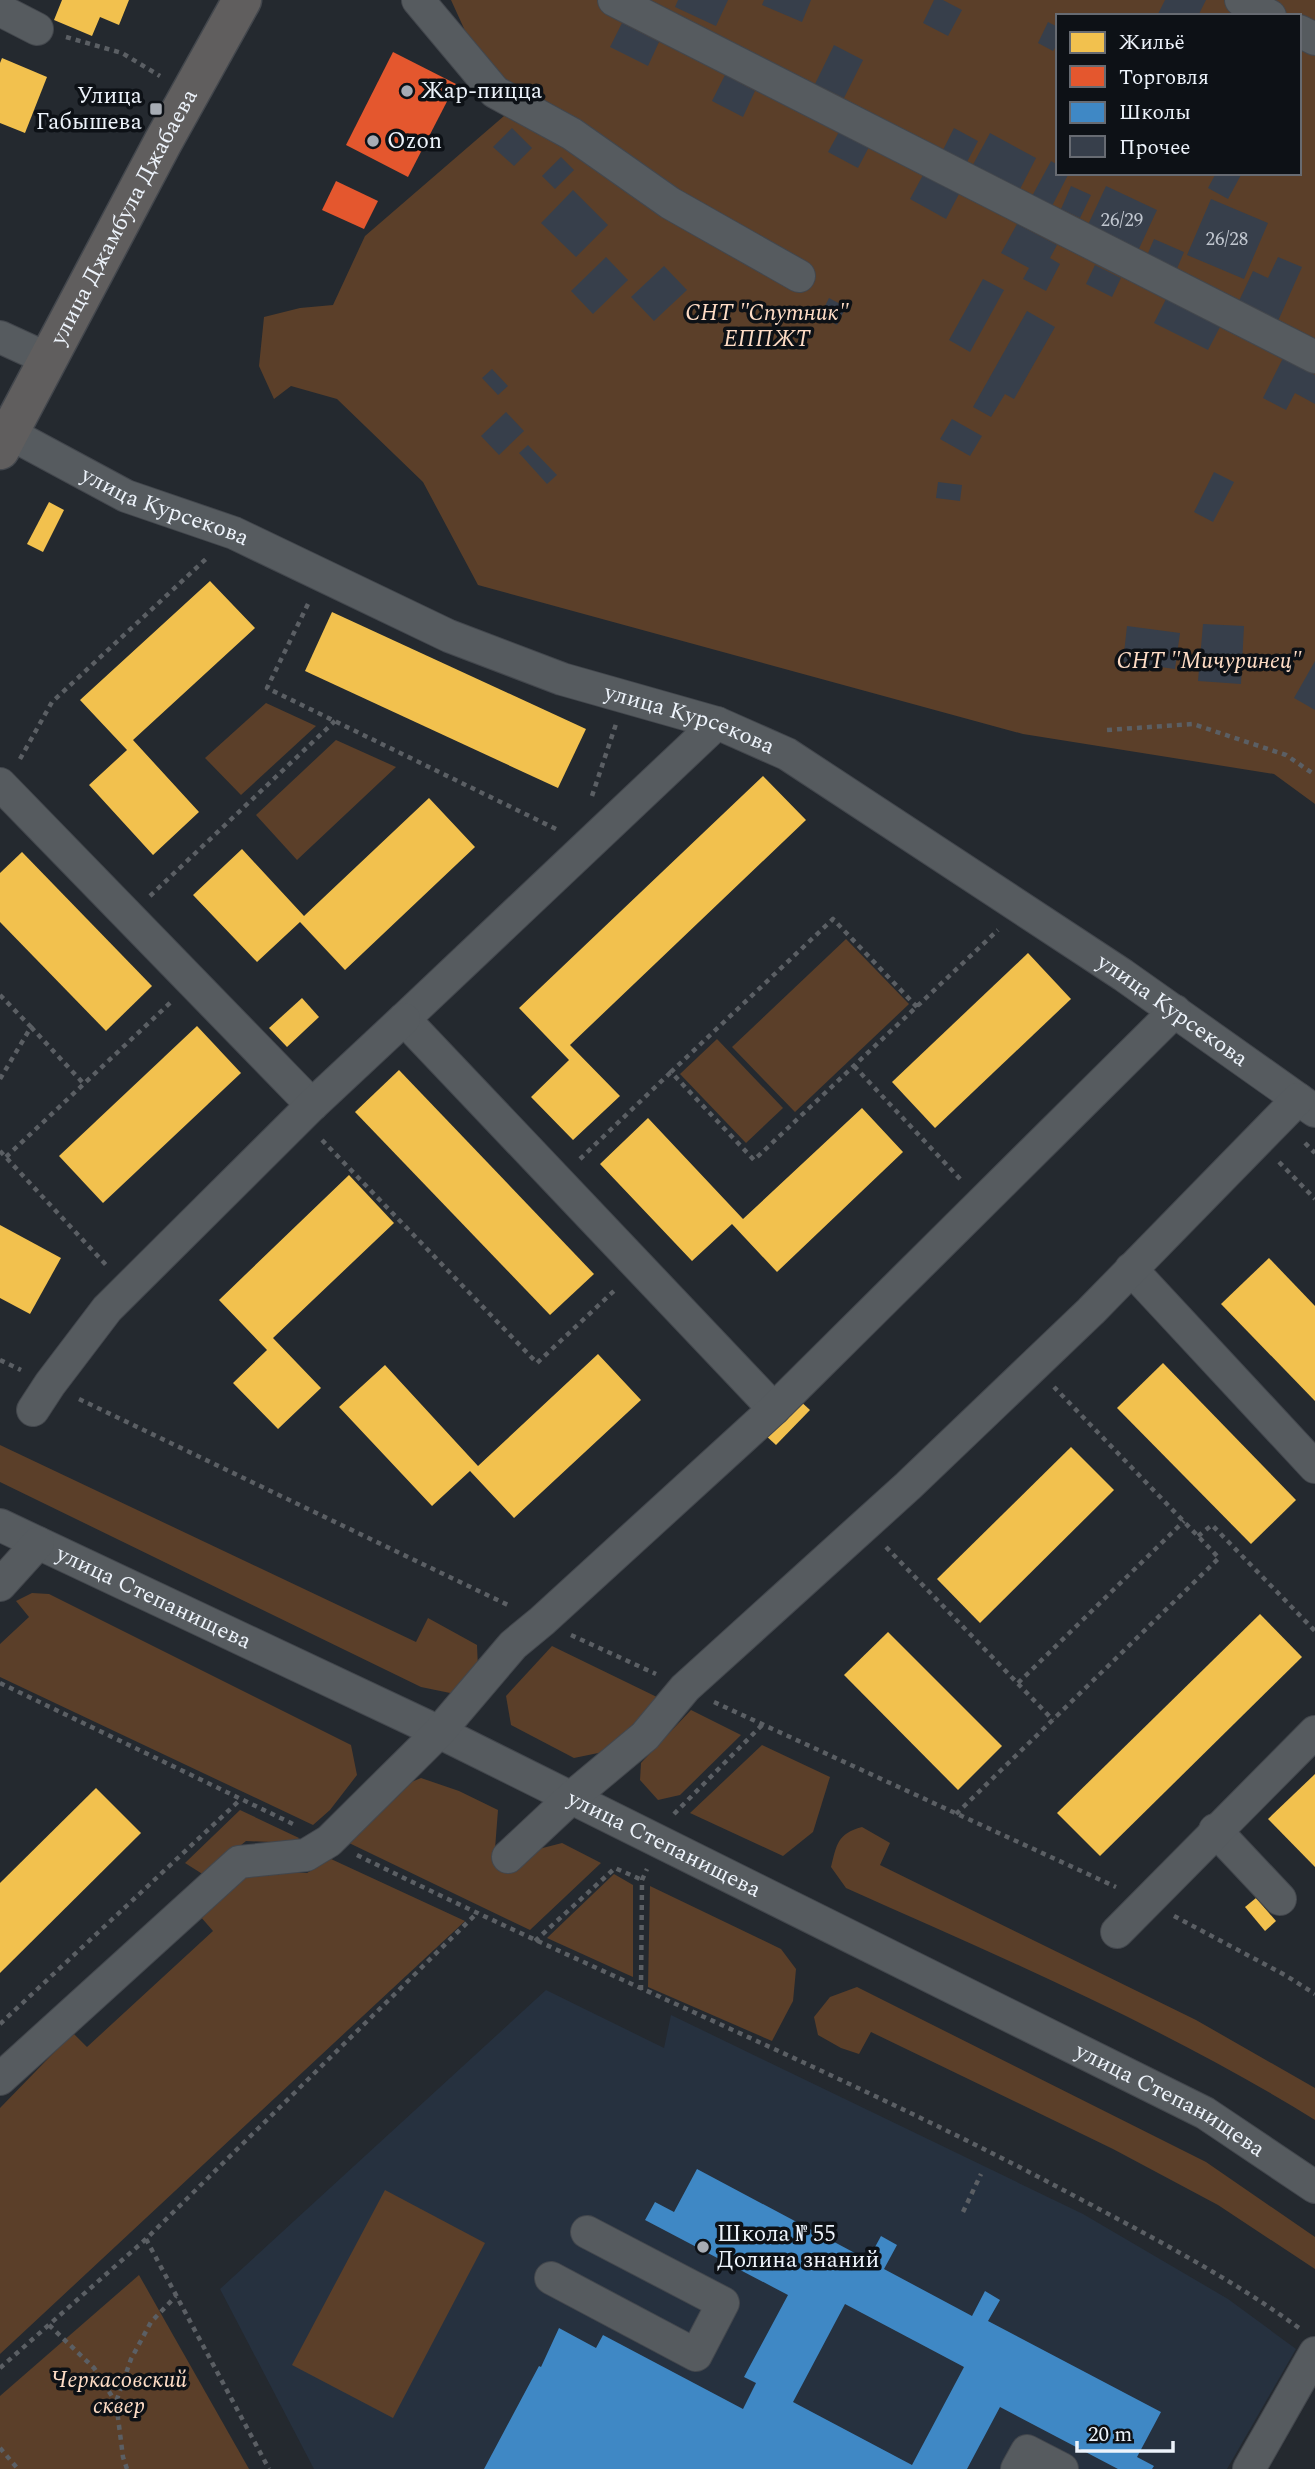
<svg xmlns="http://www.w3.org/2000/svg" width="1315" height="2469" font-family="Spectral,serif">
	<style>
		.built { fill: #26313f }
		.green { fill: #5b3f29; fill-rule: evenodd }
		.homes { fill: #f2c14e }
		.shops { fill: #e4572e }
		.schools { fill: #3f88c5; fill-rule: evenodd }
		.building { fill: #373f4b }
		.lines { fill: none; stroke-linecap: round; stroke-linejoin: round }
		.minor-casing { stroke: #43474d; stroke-width: 34 }
		.major-casing { stroke: #43474d; stroke-width: 41 }
		.path { stroke: #5b5f64; stroke-width: 4.5; stroke-dasharray: 5 5; stroke-linecap: butt }
		.minor { stroke: #565b5f; stroke-width: 32 }
		.major { stroke: #605e5e; stroke-width: 38 }
		.poi-dot { fill: #a7acb4; stroke: #0d1116; stroke-width: 2.5 }
		.labels { text-anchor: middle; dominant-baseline: central; stroke-width: 7; stroke-linejoin: round; paint-order: stroke }
		.number-label { font-size: 19px; fill: #c0c6cf }
		.poi-label { font-size: 23px; fill: #edf3fb; stroke: #0d1116; text-anchor: start }
		.street-label { font-size: 23px; fill: #edf3fb; stroke: #0d1116 }
		.park-label { font-size: 23px; font-style: italic; fill: #fedcc5; stroke: #0d1116 }
	</style>
	<rect width="100%" height="100%" fill="#24292f"/>
	<polygon class="built" points="546,1990 664,2048 671,2015 1083,2214 1228,2299 1296,2349 1227,2469 314,2469 220,2289"/>
	<g class="green">
		<path d="M451,0H1315V804L1274,774L1023,734L478,585L423,482L337,399L291,386L274,399L259,366L264,317L300,308L333,305L365,236L504,116ZM1058,16H1299V173H1058Z"/>
		<polygon points="266,703 316,726 241,795 205,758"/>
		<polygon points="336,740 396,767 297,860 256,815"/>
		<polygon points="846,939 909,1004 795,1112 732,1047"/>
		<polygon points="717,1039 783,1108 746,1143 680,1074"/>
		<polygon points="0,1445 416,1642 428,1618 477,1645 478,1668 455,1694 421,1687 0,1482"/>
		<polygon points="32,1593 49,1594 351,1745 357,1775 330,1810 313,1825 0,1677 0,1644 29,1617 16,1601"/>
		<polygon points="552,1646 661,1699 603,1752 574,1758 511,1725 506,1696"/>
		<polygon points="691,1710 741,1735 680,1795 658,1800 640,1780 641,1763"/>
		<polygon points="762,1745 830,1777 813,1832 783,1856 690,1813"/>
		<polygon points="421,1778 459,1791 498,1810 494,1862 517,1870 535,1850 562,1843 601,1863 530,1930 347,1842 397,1788"/>
		<polygon points="240,1810 299,1838 295,1843 246,1841 204,1875 185,1863"/>
		<path d="M862,1827L890,1843L880,1865L1196,2020L1315,2088V2120C1167,2028 1005,1959 846,1888L831,1867C837,1844 837,1834 862,1827Z"/>
		<polygon points="331,1859 465,1921 0,2354 0,2108 73,2033 87,2047 213,1931 200,1916 248,1871 307,1873"/>
		<polygon points="614,1874 633,1885 633,1977 547,1938"/>
		<polygon points="650,1886 781,1949 796,1969 793,2001 772,2041 648,1987"/>
		<polygon points="857,1987 1206,2162 1315,2237 1315,2269 1218,2205 1113,2149 871,2032 859,2054 841,2048 818,2035 814,2017 830,1997"/>
		<polygon points="385,2190 485,2243 393,2418 292,2365"/>
		<polygon points="139,2275 249,2469 0,2469 0,2396"/>
	</g>
	<g class="homes">
		<polygon points="62,0 129,0 119,25 100,17 92,36 54,20"/>
		<polygon points="2,58 47,77 25,133 0,123 0,63"/>
		<polygon points="49,502 64,510 43,552 27,544"/>
		<polygon points="210,581 255,628 133,740 199,812 153,855 89,785 127,750 80,700"/>
		<polygon points="332,612 586,729 558,788 305,671"/>
		<polygon points="763,776 806,820 570,1045 620,1096 573,1140 531,1097 569,1060 519,1008"/>
		<polygon points="429,798 475,847 345,970 300,922 257,962 193,895 242,849 304,916"/>
		<polygon points="22,852 152,986 106,1031 0,922 0,873"/>
		<polygon points="1028,953 1071,999 935,1128 892,1082"/>
		<polygon points="302,998 319,1017 287,1047 269,1028"/>
		<polygon points="197,1026 241,1073 103,1203 59,1156"/>
		<polygon points="399,1070 594,1274 550,1315 355,1112"/>
		<polygon points="862,1108 903,1152 777,1272 732,1224 692,1261 600,1164 648,1118 743,1219"/>
		<polygon points="349,1175 394,1223 273,1338 321,1388 278,1429 233,1383 267,1350 219,1300"/>
		<polygon points="0,1225 61,1258 30,1314 0,1298"/>
		<polygon points="1269,1258 1315,1306 1315,1401 1221,1304"/>
		<polygon points="598,1354 641,1400 514,1518 470,1471 432,1506 339,1407 385,1365 478,1466"/>
		<polygon points="1163,1363 1296,1500 1251,1544 1117,1408"/>
		<polygon points="798,1399 810,1410 776,1445 764,1434"/>
		<polygon points="1071,1447 1114,1490 980,1623 937,1579"/>
		<polygon points="1260,1614 1302,1657 1100,1856 1057,1813"/>
		<polygon points="888,1632 1002,1746 958,1790 844,1675"/>
		<polygon points="1315,1774 1315,1867 1268,1819"/>
		<polygon points="96,1788 141,1833 0,1973 0,1883"/>
		<polygon points="1256,1898 1276,1921 1265,1931 1245,1907"/>
	</g>
	<g class="shops">
		<polygon points="393,52 456,84 408,177 346,145"/>
		<polygon points="336,181 378,201 364,229 322,210"/>
	</g>
	<path class="schools" d="M697,2169L868,2260L881,2236L897,2245L884,2269L972,2316L985,2291L1000,2300L988,2321L1161,2412L1137,2457L1154,2466L1152,2469H1118L1000,2407L967,2469H484L539,2366L541,2367L559,2328L596,2348L603,2335L743,2409L756,2383L744,2377L788,2295L645,2220L655,2202L674,2212ZM845,2304L964,2367L912,2465L793,2402Z"/>
	<g class="building">
		<polygon points="678,0 728,0 716,26 675,7"/>
		<polygon points="764,0 811,0 802,22 762,5"/>
		<polygon points="934,0 943,0 962,10 948,36 923,23"/>
		<polygon points="1165,0 1206,0 1198,16 1157,16"/>
		<polygon points="1048,22 1058,27 1058,43 1053,51 1038,43"/>
		<polygon points="622,23 659,42 648,66 610,47"/>
		<polygon points="834,45 863,60 844,98 815,84"/>
		<polygon points="725,75 755,91 743,117 712,101"/>
		<polygon points="512,128 532,148 514,166 493,147"/>
		<polygon points="954,128 978,141 966,164 942,152"/>
		<polygon points="840,130 870,145 858,168 828,152"/>
		<polygon points="990,133 1036,158 1020,189 969,172"/>
		<polygon points="561,157 574,170 555,189 542,176"/>
		<polygon points="1051,161 1058,165 1058,173 1069,173 1051,208 1031,198"/>
		<polygon points="1216,173 1242,173 1228,199 1208,188"/>
		<polygon points="923,175 959,194 946,219 910,199"/>
		<polygon points="1071,186 1091,195 1080,218 1061,209"/>
		<polygon points="1106,186 1157,210 1137,253 1086,229"/>
		<polygon points="573,190 608,225 576,257 541,223"/>
		<polygon points="1211,199 1268,223 1244,279 1187,255"/>
		<polygon points="1017,224 1057,245 1050,258 1060,264 1046,291 1023,279 1029,268 1001,253"/>
		<polygon points="1154,239 1184,252 1176,271 1146,258"/>
		<polygon points="606,257 628,280 593,314 571,291"/>
		<polygon points="1278,257 1302,267 1278,321 1238,303 1253,271 1268,278"/>
		<polygon points="1095,265 1121,278 1112,297 1086,284"/>
		<polygon points="664,266 687,290 654,321 631,297"/>
		<polygon points="983,279 1004,290 970,352 949,340"/>
		<polygon points="829,298 846,307 837,325 820,316"/>
		<polygon points="1166,299 1220,327 1208,350 1154,323"/>
		<polygon points="1027,311 1055,327 1014,399 1005,394 991,417 973,407"/>
		<polygon points="1283,358 1315,375 1315,404 1295,393 1286,410 1263,398"/>
		<polygon points="492,369 508,386 498,395 482,378"/>
		<polygon points="506,412 524,431 499,455 481,436"/>
		<polygon points="952,419 982,436 970,456 940,439"/>
		<polygon points="528,445 557,475 547,484 519,453"/>
		<polygon points="1214,472 1234,482 1213,522 1194,512"/>
		<polygon points="938,482 962,485 960,501 936,498"/>
		<polygon points="1203,624 1244,626 1241,684 1198,681"/>
		<polygon points="1127,626 1180,633 1175,669 1123,662"/>
		<polygon points="1315,661 1315,710 1294,698"/>
	</g>
	<g class="lines">
		<g class="minor-casing">
			<g id="minor">
				<polyline points="418,0 495,92 572,134 670,203 799,276"/>
				<polyline points="614,0 1315,357"/>
				<polyline points="1241,0 1270,16"/>
				<polyline points="0,10 37,29"/>
				<polyline points="1299,31 1315,39"/>
				<polyline points="0,337 48,359"/>
				<path id="s1" d="M9,433L126,496L234,533L449,636L562,679L717,723L787,754L1123,975L1315,1111"/>
				<polyline points="717,723 404,1019 774,1409"/>
				<polyline points="0,784 312,1105"/>
				<polyline points="1131,1269 1315,1467"/>
				<polyline points="33,1410 50,1384 107,1309 312,1105 404,1019"/>
				<path id="s2" d="M0,1525L439,1732L1205,2113L1315,2187"/>
				<polyline points="0,1585 38,1543"/>
				<polyline points="1215,1830 1280,1899"/>
				<polyline points="508,1857 572,1797 645,1736 685,1688 908,1486 1091,1311 1298,1099"/>
				<polyline points="1117,1932 1315,1732"/>
				<polyline points="0,2079 239,1862 306,1855 329,1841 439,1732 513,1645 542,1621 774,1409 1175,1011"/>
				<polyline points="551,2278 696,2355 723,2303 587,2232"/>
				<polyline points="1017,2469 1027,2451 1062,2469"/>
				<polyline points="1249,2469 1315,2353"/>
			</g>
		</g>
		<g class="major-casing">
			<g id="major">
				<path id="s3" d="M0,450L163,142L242,0"/>
			</g>
		</g>
		<g class="path">
			<polyline points="66,37 122,53 160,76"/>
			<polyline points="308,604 267,688 558,830"/>
			<polyline points="1107,730 1193,724 1286,755 1315,775"/>
			<polyline points="20,759 52,702 208,557"/>
			<polyline points="592,796 616,724"/>
			<polyline points="150,896 335,721"/>
			<polyline points="0,995 31,1027 0,1079"/>
			<polyline points="917,1007 833,919 671,1072 754,1160 998,930"/>
			<polyline points="31,1027 84,1084"/>
			<polyline points="854,1066 961,1180"/>
			<polyline points="322,1140 537,1363 616,1289"/>
			<polyline points="1305,1143 1315,1153"/>
			<polyline points="0,1151 108,1267"/>
			<polyline points="6,1157 171,1002"/>
			<polyline points="580,1159 671,1072"/>
			<polyline points="1279,1162 1315,1199"/>
			<polyline points="0,1360 21,1370"/>
			<polyline points="79,1399 510,1606"/>
			<polyline points="1198,1536 1212,1525 1315,1631"/>
			<polyline points="886,1547 1053,1720"/>
			<polyline points="571,1635 656,1674"/>
			<polyline points="0,1683 293,1824"/>
			<polyline points="1018,1683 1184,1521"/>
			<polyline points="714,1702 1116,1887"/>
			<polyline points="674,1814 762,1725"/>
			<polyline points="956,1814 1219,1558 1054,1387"/>
			<path d="M357,1855C587,1969 825,2065 1052,2184C1136,2229 1222,2272 1299,2328"/>
			<polyline points="1174,1916 1285,1975 1315,1994"/>
			<polyline points="535,1941 615,1868 642,1880"/>
			<polyline points="641,1990 642,1880 647,1869"/>
			<polyline points="0,2024 241,1799"/>
			<polyline points="963,2212 981,2174"/>
			<polyline points="146,2239 269,2469"/>
			<polyline points="49,2325 94,2368 115,2401"/>
			<polyline points="0,2368 146,2239 476,1914"/>
			<polyline points="0,2448 18,2469"/>
			<polyline points="127,2469 123,2457 116,2402 131,2359 151,2322 176,2296"/>
		</g>
		<use href="#minor" class="minor"/>
		<use href="#major" class="major"/>
	</g>
	<g class="poi-dot">
		<circle cx="407" cy="91" r="7"/>
		<rect x="149" y="102" width="14" height="14" rx="3.5"/>
		<circle cx="373" cy="141" r="7"/>
		<circle cx="703" cy="2247" r="7"/>
	</g>
	<g class="labels">
		<g class="number-label">
			<text x="1122" y="220">26/29</text>
			<text x="1227" y="239">26/28</text>
		</g>
		<g class="poi-label">
			<text x="421" y="91">Жар-пицца</text>
			<text x="142" y="96" text-anchor="end">Улица<tspan x="142" dy="26">Габышева</tspan></text>
			<text x="387" y="141">Ozon</text>
			<text x="717" y="2234">Школа № 55<tspan x="717" dy="26">Долина знаний</tspan></text>
		</g>
		<g class="street-label">
			<text stroke="none"><textPath href="#s3" startOffset="264">улица Джамбула Джабаева</textPath></text>
			<text stroke="none"><textPath href="#s1" startOffset="173">улица Курсекова</textPath></text>
			<text stroke="none"><textPath href="#s1" startOffset="740">улица Курсекова</textPath></text>
			<text stroke="none"><textPath href="#s1" startOffset="1307">улица Курсекова</textPath></text>
			<text stroke="none"><textPath href="#s2" startOffset="170">улица Степанищева</textPath></text>
			<text stroke="none"><textPath href="#s2" startOffset="737">улица Степанищева</textPath></text>
			<text stroke="none"><textPath href="#s2" startOffset="1304">улица Степанищева</textPath></text>
		</g>
		<g class="park-label">
			<text x="767" y="313">СНТ "Спутник"<tspan x="767" dy="26">ЕППЖТ</tspan></text>
			<text x="1209" y="661">СНТ "Мичуринец"</text>
			<text x="119" y="2380">Черкасовский<tspan x="119" dy="26">сквер</tspan></text>
		</g>
	</g>
	<rect x="1056" y="14" width="245" height="161" fill="#0d1116" stroke="#676b72" stroke-width="2"/>
	<rect x="1070" y="32" width="35" height="21" fill="#f2c14e" stroke="#676b72" stroke-width="2"/>
	<text x="1119" y="49" font-size="21" fill="#edf3fb">Жильё</text>
	<rect x="1070" y="66" width="35" height="21" fill="#e4572e" stroke="#676b72" stroke-width="2"/>
	<text x="1119" y="84" font-size="21" fill="#edf3fb">Торговля</text>
	<rect x="1070" y="102" width="35" height="21" fill="#3f88c5" stroke="#676b72" stroke-width="2"/>
	<text x="1119" y="119" font-size="21" fill="#edf3fb">Школы</text>
	<rect x="1070" y="136" width="35" height="21" fill="#373f4b" stroke="#676b72" stroke-width="2"/>
	<text x="1119" y="154" font-size="21" fill="#edf3fb">Прочее</text>
	<path d="M1077 2441v10h96v-10" fill="none" stroke="#edf3fb" stroke-width="3.5"/>
	<text x="1088" y="2441" font-size="21" fill="#edf3fb" stroke="#0d1116" stroke-width="5" paint-order="stroke">20 m</text>
</svg>
